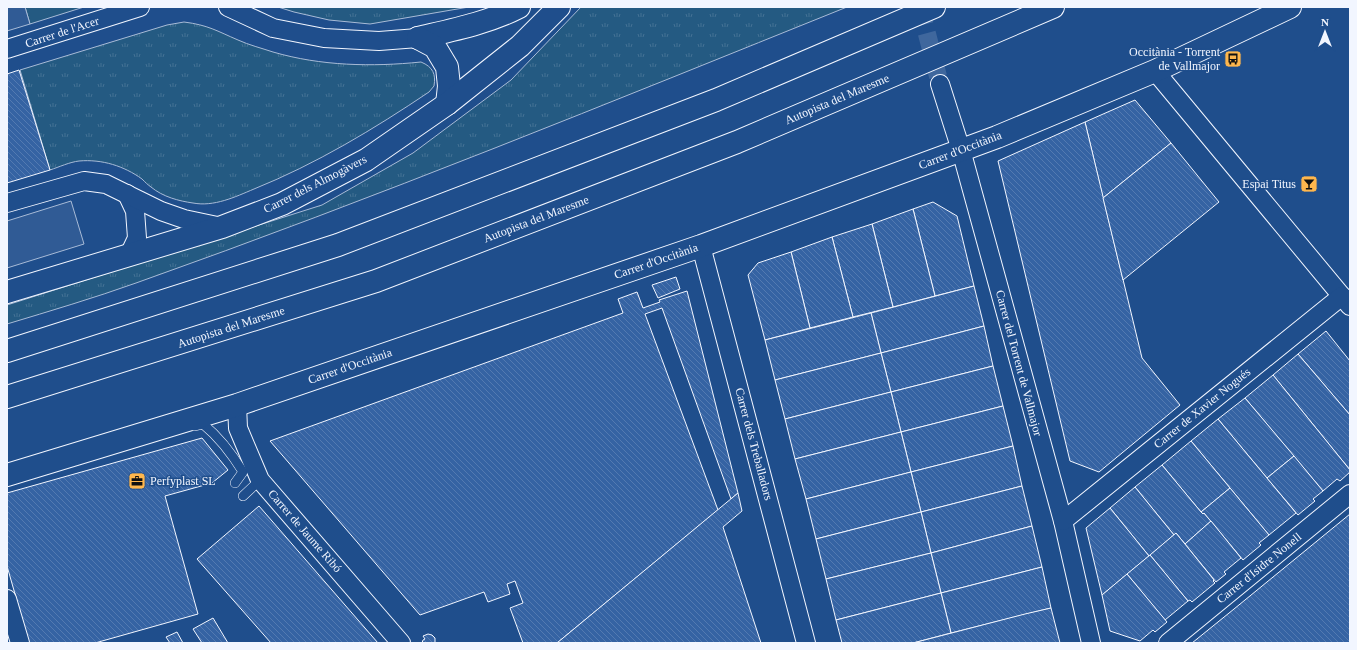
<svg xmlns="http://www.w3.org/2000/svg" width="1357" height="650" font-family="Georgia,serif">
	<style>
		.grass { fill: url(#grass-tufts); stroke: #a8bbd7 }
		.garden { fill: #245a82; stroke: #a8bbd7 }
		.parking { fill: #305b95; stroke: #a8bbd7 }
		.building { fill: url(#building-back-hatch); stroke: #f2f6ff }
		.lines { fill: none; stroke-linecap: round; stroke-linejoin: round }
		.street-tunnel { stroke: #3f679d; stroke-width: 18; stroke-dasharray: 18 9; stroke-linecap: butt }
		.lane-casing { stroke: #f2f6ff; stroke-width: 10 }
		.street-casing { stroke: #f2f6ff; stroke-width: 20 }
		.secondary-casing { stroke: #f2f6ff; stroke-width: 24 }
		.highway-casing { stroke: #f2f6ff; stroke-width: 24 }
		.lane { stroke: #1f4e8c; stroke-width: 9 }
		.street { stroke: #1f4e8c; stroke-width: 18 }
		.secondary { stroke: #1f4e8c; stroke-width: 22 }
		.highway { stroke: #1f4e8c; stroke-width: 22 }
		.labels { text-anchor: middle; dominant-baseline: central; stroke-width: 3; stroke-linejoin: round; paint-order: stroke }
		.street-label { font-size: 12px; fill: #f2f6ff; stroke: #1f4e8c }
		.poi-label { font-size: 12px; fill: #f2f6ff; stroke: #1f4e8c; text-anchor: end }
	</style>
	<defs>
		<pattern id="grass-tufts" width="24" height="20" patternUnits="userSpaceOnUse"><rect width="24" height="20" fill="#245a82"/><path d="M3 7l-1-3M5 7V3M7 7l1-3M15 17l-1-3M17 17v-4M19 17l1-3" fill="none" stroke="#447295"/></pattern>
		<pattern id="building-back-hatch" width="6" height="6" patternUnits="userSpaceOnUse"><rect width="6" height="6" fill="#3563a3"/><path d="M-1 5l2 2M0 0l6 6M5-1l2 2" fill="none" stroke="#537ab1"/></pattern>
	</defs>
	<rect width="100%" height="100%" fill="#1f4e8c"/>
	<g class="grass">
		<polygon points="278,7 469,7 370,24 329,20 294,12"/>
		<path d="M581,7H847C611,102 376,198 136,283C94,298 50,311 7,324V305L322,205L413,153L511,80Z"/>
		<path d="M184,22C208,25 217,31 238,40C249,45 261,48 273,52C321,66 372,67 421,62C433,67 436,74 434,86L429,92C374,129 316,164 254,189C235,197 214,207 193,203C179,201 163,197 151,187C148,185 145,182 142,179C124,166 102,159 79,161C70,162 59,167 50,170L20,70L167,25Z"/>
	</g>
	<polygon class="garden" points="25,7 84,7 30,24"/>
	<g class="parking">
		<polygon points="7,7 25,7 30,24 7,31"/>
		<polygon points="71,201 84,244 7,268 7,221"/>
	</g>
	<g class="building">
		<polygon points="19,70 50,170 7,183 7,74"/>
		<polygon points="1135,100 1171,143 1103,198 1085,122"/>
		<polygon points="1085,122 1142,358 1180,405 1099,472 1070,461 998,161"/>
		<polygon points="1171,143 1219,202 1123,280 1103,198"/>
		<polygon points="933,202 957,216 974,286 935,296 913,209"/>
		<polygon points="913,209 935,296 893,307 872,224"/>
		<polygon points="872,224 893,307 853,317 832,237"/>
		<polygon points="832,237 853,317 810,328 791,252"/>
		<polygon points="791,252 810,328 765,340 748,275 758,263"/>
		<polygon points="676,277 680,289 658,298 652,285"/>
		<polygon points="974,286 984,326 881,353 871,313"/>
		<polygon points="687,291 738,493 731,499 662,308 645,314 718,510 557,643 523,643 510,608 523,603 515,581 507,584 510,594 488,602 484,592 420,615 270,441 623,313 618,299 637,292 643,308 660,302 659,300"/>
		<polygon points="871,313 881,353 775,380 765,340"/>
		<polygon points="984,326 993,366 891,392 881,353"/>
		<polygon points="1326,331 1350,361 1350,415 1298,354"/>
		<polygon points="881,353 891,392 785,419 775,380"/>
		<polygon points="1298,354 1350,415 1350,470 1273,375"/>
		<polygon points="993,366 1003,406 901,432 891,392"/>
		<polygon points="1273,375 1350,470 1350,472 1340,481 1337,479 1323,491 1245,398"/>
		<polygon points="891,392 901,432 795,459 785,419"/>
		<polygon points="1245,398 1294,456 1267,478 1218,419"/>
		<polygon points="1003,406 1013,446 911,472 901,432"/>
		<polygon points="1218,419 1296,513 1269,535 1191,441"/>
		<polygon points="901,432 911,472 806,499 795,459"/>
		<polygon points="202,438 228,470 212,483 165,496 198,614 95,643 29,643 7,566 7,493"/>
		<polygon points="1191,441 1230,488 1201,512 1162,465"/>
		<polygon points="1013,446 1022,486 921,512 911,472"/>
		<polygon points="1294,456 1323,491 1313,499 1315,501 1298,515 1267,478"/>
		<polygon points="1162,465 1201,512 1203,514 1204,513 1211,521 1185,544 1176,533 1174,535 1135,487"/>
		<polygon points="911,472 921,512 816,539 806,499"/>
		<polygon points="1022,486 1032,526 931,553 921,512"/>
		<polygon points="1135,487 1174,535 1149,556 1110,508"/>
		<polygon points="1230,488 1269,535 1259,543 1261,545 1243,560 1204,513 1203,514 1201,512"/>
		<polygon points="738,493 742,511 723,527 761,643 557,643"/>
		<polygon points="259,506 378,643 271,643 197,559"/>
		<polygon points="1110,508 1149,556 1102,595 1086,528"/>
		<polygon points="921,512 931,553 826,579 816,539"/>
		<polygon points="1350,514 1350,643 1192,643 1234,609"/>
		<polygon points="1211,521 1241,558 1224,572 1226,574 1216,582 1185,544"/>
		<polygon points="1032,526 1042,567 941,593 931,553"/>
		<polygon points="1176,533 1214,580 1213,581 1215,583 1192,602 1190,600 1188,601 1150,555"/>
		<polygon points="931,553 941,593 836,620 826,579"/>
		<polygon points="1150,555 1188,601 1165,620 1127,574"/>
		<polygon points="1042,567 1051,608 951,633 941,593"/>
		<polygon points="1127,574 1167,622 1155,632 1153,630 1140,641 1110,631 1102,595"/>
		<polygon points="941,593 951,633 913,643 842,643 836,620"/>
		<polygon points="1051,608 1060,643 913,643 1025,614"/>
		<polygon points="213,618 228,643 202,643 193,629"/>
		<polygon points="177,632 183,643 170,643 166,637"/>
		<polygon points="428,634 432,635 435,638 435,643 422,643 423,640 425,639 423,636"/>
	</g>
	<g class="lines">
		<polyline class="street-tunnel" points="920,7 940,84"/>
		<g class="lane-casing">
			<g id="lane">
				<path d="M194,426L203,424C219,437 232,454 243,472L235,483"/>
				<polyline points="243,496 260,480"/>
			</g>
		</g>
		<g class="street-casing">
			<g id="street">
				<polyline points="228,7 273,28 324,38 379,41 418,38"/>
				<polyline points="7,49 140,7"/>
				<polyline points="1155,71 1350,306"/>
				<polyline points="940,84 961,150 1063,521 1091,643"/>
				<polyline points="127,194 135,211 137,238 129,255"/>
				<polyline points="7,203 84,181 106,184 161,211 184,219 222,227"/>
				<polyline points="701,246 806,643"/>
				<polyline points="237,405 238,428 260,480 401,643"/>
				<polyline points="1063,521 1342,296"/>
				<polyline points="7,599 20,643"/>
				<polyline points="1168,643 1350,494"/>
			</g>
		</g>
		<g class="secondary-casing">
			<g id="secondary">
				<path d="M418,38C452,30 488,23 519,7"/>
				<polyline points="418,38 435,47 447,67 449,86 447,104"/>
				<polyline points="7,292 222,227 282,204 366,160 447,104 520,46 559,7"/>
				<polyline points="7,475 237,405 701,246 997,137 1155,71 1290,7"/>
			</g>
		</g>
		<g class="highway-casing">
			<g id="highway">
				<polyline points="7,351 338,245 716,100 934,7"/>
				<polyline points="7,397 376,281 737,142 1053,7"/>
			</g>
		</g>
		<use href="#lane" class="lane"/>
		<use href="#street" class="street"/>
		<use href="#secondary" class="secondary"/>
		<use href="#highway" class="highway"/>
	</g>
	<defs>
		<g id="bus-square" transform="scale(0.9)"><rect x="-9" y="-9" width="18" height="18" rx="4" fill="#ffb74d" stroke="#1f4e8c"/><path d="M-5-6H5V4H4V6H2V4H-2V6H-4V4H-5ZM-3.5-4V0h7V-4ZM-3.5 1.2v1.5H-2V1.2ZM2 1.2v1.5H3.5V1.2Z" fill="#111"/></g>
		<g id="bar-square" transform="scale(0.9)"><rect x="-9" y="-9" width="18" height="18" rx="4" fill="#ffb74d" stroke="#1f4e8c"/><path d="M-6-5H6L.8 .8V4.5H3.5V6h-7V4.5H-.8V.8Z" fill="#111"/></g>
		<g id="office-square" transform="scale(0.9)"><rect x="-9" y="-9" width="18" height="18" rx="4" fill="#ffb74d" stroke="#1f4e8c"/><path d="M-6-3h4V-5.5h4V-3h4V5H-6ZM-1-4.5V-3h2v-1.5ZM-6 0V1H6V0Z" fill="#111"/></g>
	</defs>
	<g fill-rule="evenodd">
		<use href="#bus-square" x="1233" y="59"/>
		<use href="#bar-square" x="1309" y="184"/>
		<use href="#office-square" x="137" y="481"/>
	</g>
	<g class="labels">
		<g class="street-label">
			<text transform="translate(62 32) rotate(-18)">Carrer de l'Acer</text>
			<text transform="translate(837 99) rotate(-23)">Autopista del Maresme</text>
			<text transform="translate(960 150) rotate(-21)">Carrer d'Occitània</text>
			<text transform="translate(315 184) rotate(-27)">Carrer dels Almogàvers</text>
			<text transform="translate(536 219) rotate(-21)">Autopista del Maresme</text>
			<text transform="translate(656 261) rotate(-19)">Carrer d'Occitània</text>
			<text transform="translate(231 327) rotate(-18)">Autopista del Maresme</text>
			<text transform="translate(1019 363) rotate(75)">Carrer del Torrent de Vallmajor</text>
			<text transform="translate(350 366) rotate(-19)">Carrer d'Occitània</text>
			<text transform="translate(1202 408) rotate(-39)">Carrer de Xavier Nogués</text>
			<text transform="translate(754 444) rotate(75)">Carrer dels Treballadors</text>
			<text transform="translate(305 531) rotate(49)">Carrer de Jaume Ribó</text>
			<text transform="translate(1259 568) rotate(-39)">Carrer d'Isidre Nonell</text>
		</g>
		<g class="poi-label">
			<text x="1220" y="52">Occitània - Torrent<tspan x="1220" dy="14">de Vallmajor</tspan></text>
			<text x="1296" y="184">Espai Titus</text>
			<text x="150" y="481" text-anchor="start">Perfyplast SL</text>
		</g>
	</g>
	<rect width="1357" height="650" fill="none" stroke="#f2f6ff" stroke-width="16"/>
	<g transform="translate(1325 32)" stroke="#1f4e8c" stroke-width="3" paint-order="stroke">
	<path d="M0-3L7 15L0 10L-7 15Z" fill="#f2f6ff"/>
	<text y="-6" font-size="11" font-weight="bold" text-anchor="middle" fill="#f2f6ff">N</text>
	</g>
</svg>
